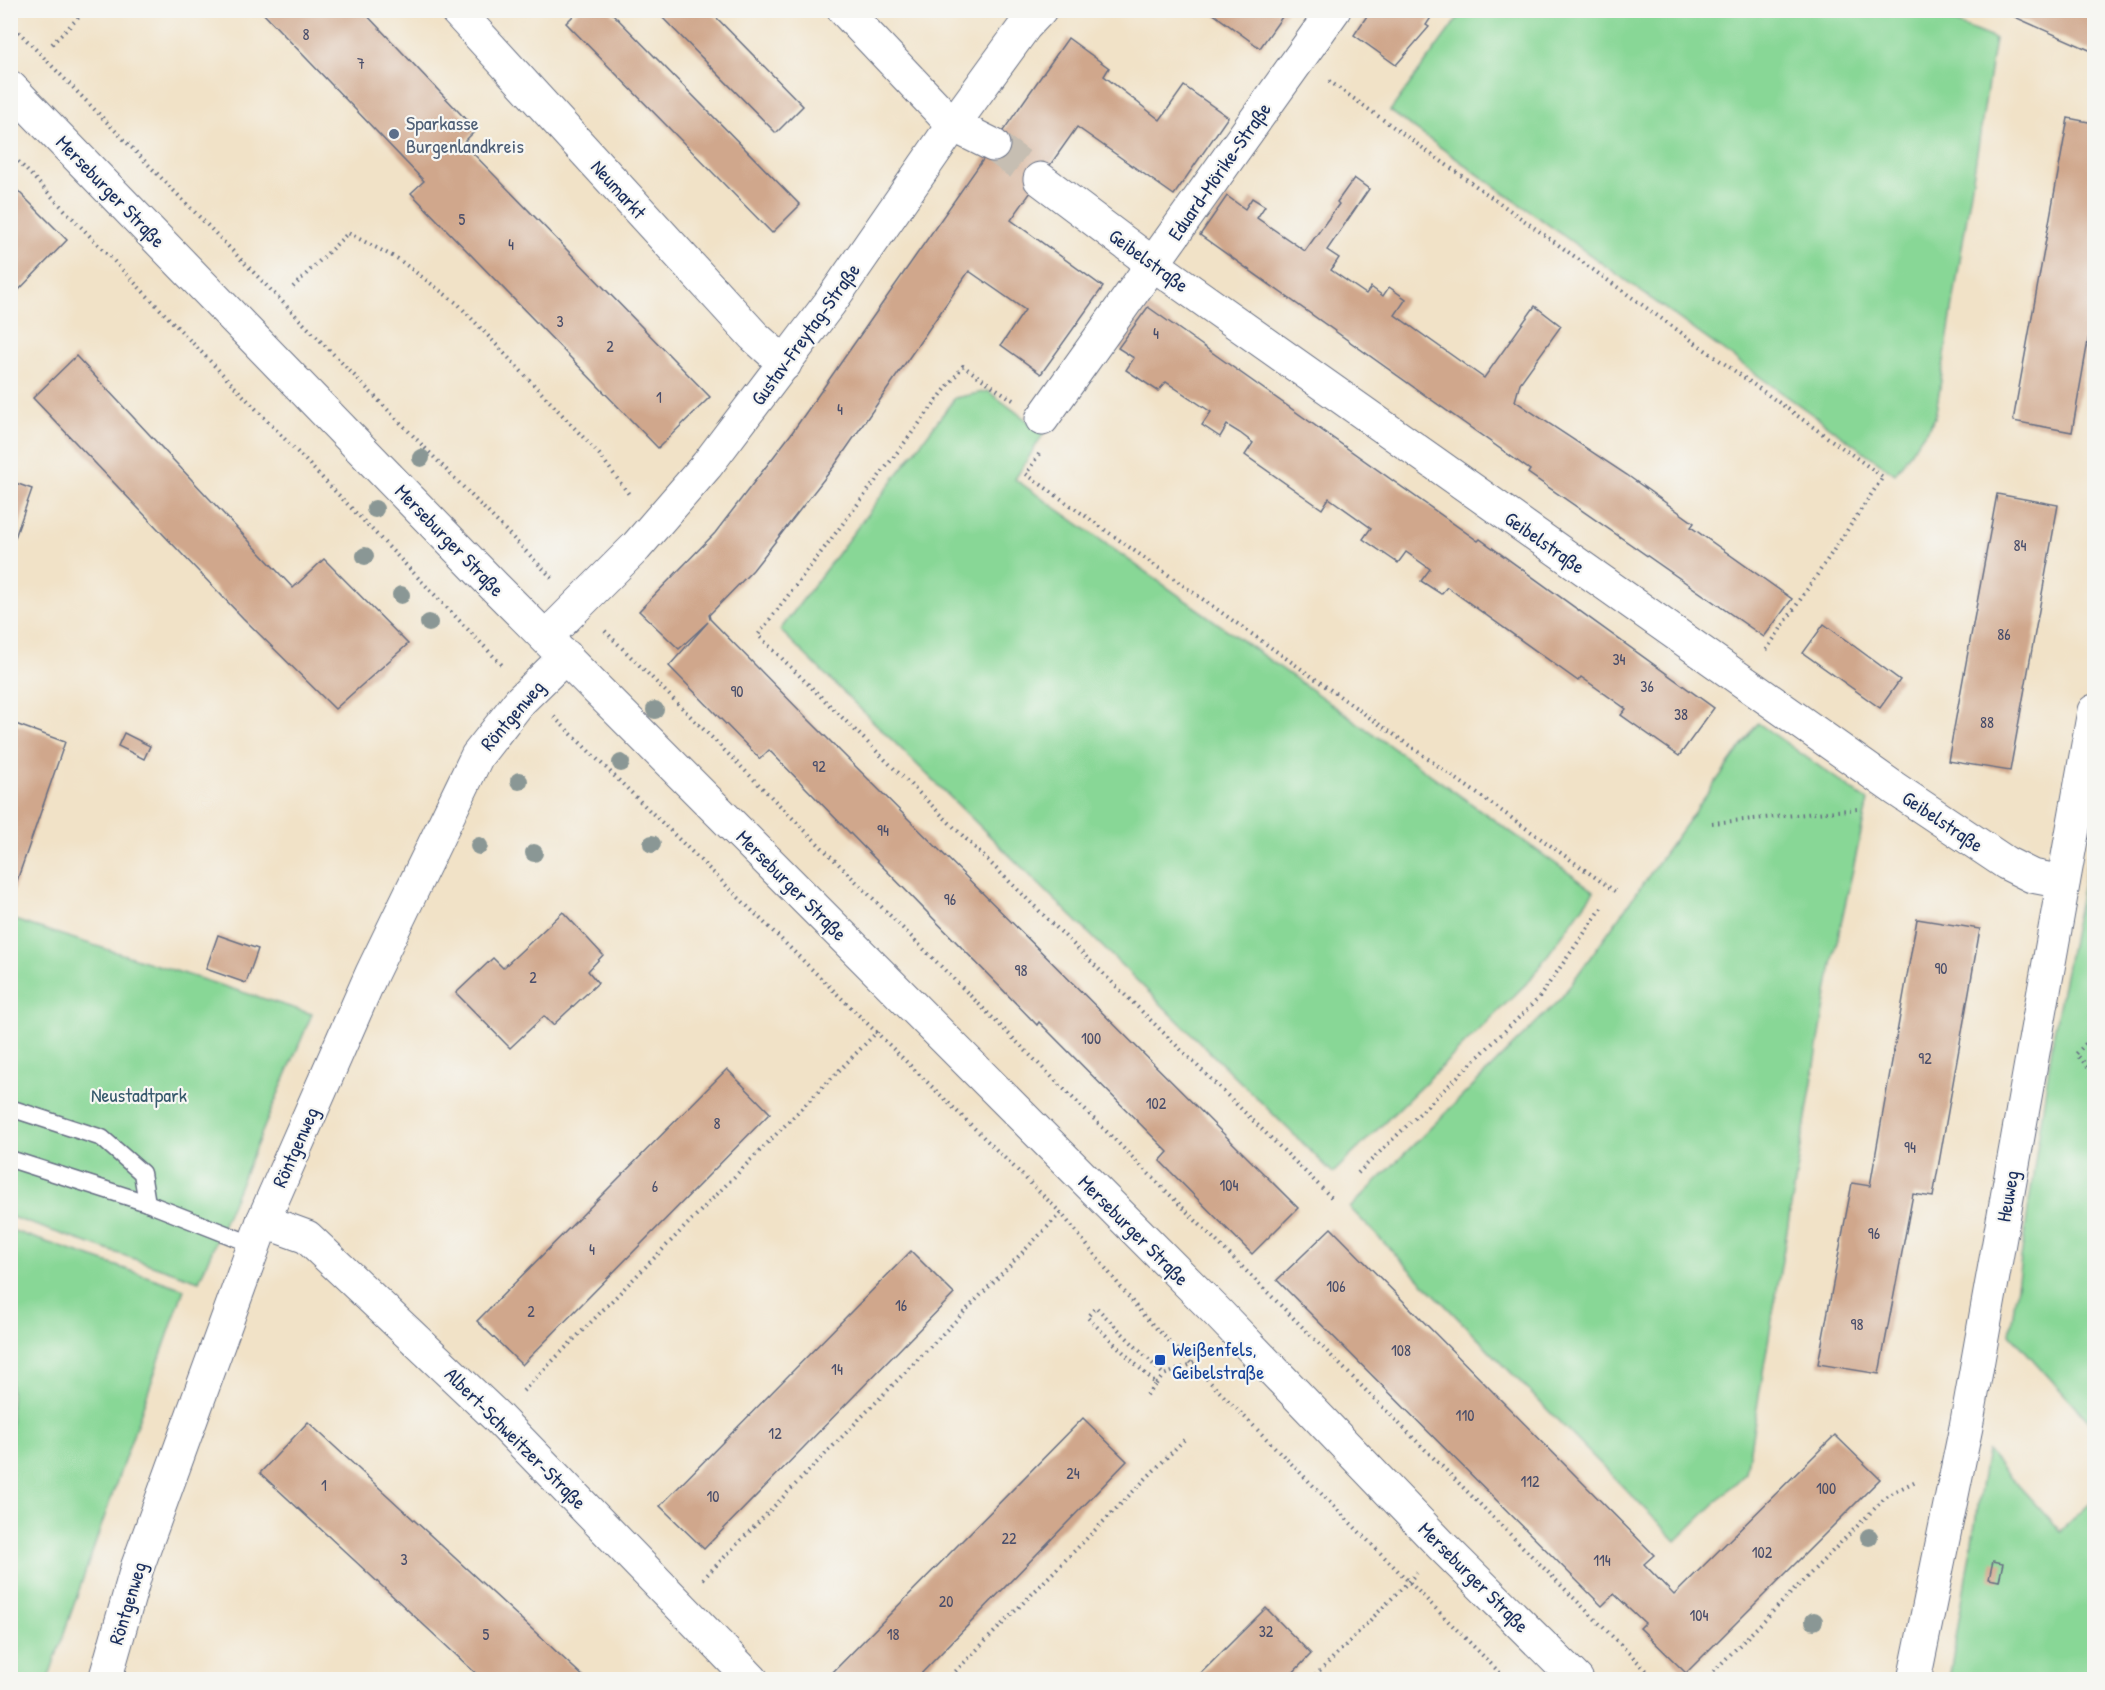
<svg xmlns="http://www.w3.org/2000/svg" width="2105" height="1690" font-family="'Patrick Hand',sans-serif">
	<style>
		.green { fill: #88d796; stroke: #52837a; stroke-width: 1.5 }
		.building { fill: #d0a78c }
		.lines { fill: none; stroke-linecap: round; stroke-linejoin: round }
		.street-tunnel { stroke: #c6beb2; stroke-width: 33; stroke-dasharray: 33 16; stroke-linecap: butt }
		.lane-casing { stroke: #666e83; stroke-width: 19 }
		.street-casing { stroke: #666e83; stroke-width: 35 }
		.secondary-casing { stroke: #666e83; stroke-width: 35 }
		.path { stroke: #666e83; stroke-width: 4; stroke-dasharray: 1.5 4.5; stroke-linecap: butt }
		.lane { stroke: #fff; stroke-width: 16 }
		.street { stroke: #fff; stroke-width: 33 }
		.secondary { stroke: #fff; stroke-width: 33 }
		.tree { fill: #8a9795 }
		.service-dot { fill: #5c6f8a; stroke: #f6f6f2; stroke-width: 2 }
		.transit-dot { fill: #1a4fb4; stroke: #f6f6f2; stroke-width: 2 }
		.labels { text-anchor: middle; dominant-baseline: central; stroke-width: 4.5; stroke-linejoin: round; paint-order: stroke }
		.number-label { font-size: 16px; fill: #484d6a }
		.service-label { font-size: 20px; fill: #4e5e75; stroke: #f6f6f2; text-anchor: start }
		.street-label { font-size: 20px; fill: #1b2f5e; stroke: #f6f6f2 }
		.park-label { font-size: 20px; fill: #36596c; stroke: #f6f6f2 }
		.transit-label { font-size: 20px; fill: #164399; stroke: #f6f6f2; text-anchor: start }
	</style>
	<rect width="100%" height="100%" fill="#f6f6f2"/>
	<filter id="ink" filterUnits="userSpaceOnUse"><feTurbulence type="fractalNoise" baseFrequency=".0167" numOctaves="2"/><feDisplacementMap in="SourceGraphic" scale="12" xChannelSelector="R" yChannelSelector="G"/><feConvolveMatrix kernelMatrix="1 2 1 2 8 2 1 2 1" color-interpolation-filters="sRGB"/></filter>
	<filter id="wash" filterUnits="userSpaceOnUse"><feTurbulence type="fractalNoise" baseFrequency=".008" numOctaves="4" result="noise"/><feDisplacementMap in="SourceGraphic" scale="24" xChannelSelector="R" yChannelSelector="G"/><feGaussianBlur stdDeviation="1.35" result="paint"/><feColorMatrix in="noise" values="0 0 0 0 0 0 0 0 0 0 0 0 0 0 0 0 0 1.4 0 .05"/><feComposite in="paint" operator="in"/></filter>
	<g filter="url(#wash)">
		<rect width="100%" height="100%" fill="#f1e2c7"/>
		<g class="green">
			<polygon points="1463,11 1926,11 1995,39 1935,418 1895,474 1390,111"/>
			<polygon points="988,391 1044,433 1015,479 1594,891 1529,981 1333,1173 780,630 955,398"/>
			<polygon points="1758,723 1868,801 1832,964 1746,1473 1676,1541 1350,1208 1561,998"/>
			<polygon points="2094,827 2094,1427 2010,1334 2054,1032"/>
			<polygon points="11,919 312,1014 199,1281 11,1217"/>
			<polygon points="11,1230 184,1289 48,1679 11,1679"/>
			<polygon points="1987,1451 2060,1531 2094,1500 2094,1679 1949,1680"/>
		</g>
		<g id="blocks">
			<g class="building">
				<polygon points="260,10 362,10 476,130 463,143 710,397 658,448 411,193 424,181"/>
				<polygon points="579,10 609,10 800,205 772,233 566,23"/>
				<polygon points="655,10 709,10 803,106 776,133"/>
				<polygon points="1208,10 1287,10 1260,48"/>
				<polygon points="1371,10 1436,10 1426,25 1429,27 1396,65 1354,35"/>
				<polygon points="2010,10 2094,10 2094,52 2008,14"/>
				<polygon points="1068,38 1109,68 1104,76 1160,120 1184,86 1228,117 1174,195 1077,127 1011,220 1103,287 1041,374 1001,345 1025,310 969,271 835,465 753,570 709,615 710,619 805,716 1298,1208 1252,1254 1160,1161 1168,1152 1039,1022 1037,1025 769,750 760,759 669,666 708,622 679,649 639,611 715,533 791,434"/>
				<polygon points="2068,118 2094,123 2094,307 2072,432 2013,421"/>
				<polygon points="1354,178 1369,189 1327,250 1339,258 1331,270 1366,294 1371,287 1383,296 1389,287 1406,299 1395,315 1484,378 1535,306 1561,326 1520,383 1515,401 1627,475 1694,523 1691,527 1792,599 1764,637 1528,473 1530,470 1200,235 1227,196 1245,209 1252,198 1265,206 1257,218 1305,251 1339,204 1337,202"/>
				<polygon points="10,183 67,240 13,296 10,294"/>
				<polygon points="1148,307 1478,541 1480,539 1714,708 1679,756 1621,715 1626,709 1581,677 1578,681 1447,587 1441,594 1421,581 1430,569 1406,552 1398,563 1363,539 1371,528 1329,498 1322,509 1245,455 1253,443 1240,433 1227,425 1220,437 1202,425 1211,412 1166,382 1158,391 1126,370 1134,358 1118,348"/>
				<polygon points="76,356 293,588 324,559 408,644 335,709 243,618 33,398"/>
				<polygon points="10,481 32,489 11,549 10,549"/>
				<polygon points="1997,494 2058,505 2010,771 1948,761"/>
				<polygon points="1824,624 1900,680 1880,708 1803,653"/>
				<polygon points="10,722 65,742 11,898 10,898"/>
				<polygon points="124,733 150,746 144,759 118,746"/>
				<polygon points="563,912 603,955 588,971 598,983 553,1025 544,1016 510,1048 456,993 493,958 503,968"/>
				<polygon points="1917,919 1980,929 1933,1197 1913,1194 1879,1374 1818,1364 1852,1183 1870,1186"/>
				<polygon points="218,935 258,949 246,983 206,969"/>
				<polygon points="727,1069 770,1113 522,1365 477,1321"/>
				<polygon points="1331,1228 1654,1555 1644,1564 1674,1595 1835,1435 1880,1479 1686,1673 1640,1628 1645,1623 1614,1594 1602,1606 1277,1280"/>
				<polygon points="911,1251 954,1294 704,1549 660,1506"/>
				<polygon points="1083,1418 1127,1461 915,1680 833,1680 829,1676"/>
				<polygon points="308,1422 388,1496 587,1680 483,1680 340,1547 260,1473"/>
				<polygon points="1993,1561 2003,1563 1999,1581 1989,1579"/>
				<polygon points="1266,1608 1311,1654 1286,1680 1194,1680"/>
			</g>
		</g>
	</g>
	<g filter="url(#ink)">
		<use href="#blocks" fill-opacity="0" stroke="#666e83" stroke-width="1.5"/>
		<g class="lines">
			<polyline class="street-tunnel" points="993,145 1040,179"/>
			<g class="lane-casing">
				<g id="lane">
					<polyline points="10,1108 102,1138 142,1173 147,1203"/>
					<polyline points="10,1159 147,1203 254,1245"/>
				</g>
			</g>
			<g class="street-casing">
				<g id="street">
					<polyline points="456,10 754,336 785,364"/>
					<polyline points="844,10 953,125 993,145"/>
					<polyline points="1040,179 1153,264 1894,788 2006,863 2032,876 2063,882"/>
					<polyline points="1042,419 1334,10"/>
					<polyline points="546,637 636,547 707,465 829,304 953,125 1025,26 1040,10"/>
					<polyline points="263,1221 307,1237 497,1417 752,1680"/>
					<polyline points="105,1680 137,1568 263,1221 372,973 477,756 520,701 566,656"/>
				</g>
			</g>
			<g class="secondary-casing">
				<g id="secondary">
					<polyline points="10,87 494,586 1218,1313 1442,1546 1577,1680"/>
					<polyline points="1914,1680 1966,1427 2094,711"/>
				</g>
			</g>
			<g class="path">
				<polyline points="10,23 553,579"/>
				<polyline points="52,44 86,10"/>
				<polyline points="1329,81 1883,477 1765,652"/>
				<polyline points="10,153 504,667"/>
				<polyline points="293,287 348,233 398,259 458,304 599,454 631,497"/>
				<polyline points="1013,400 963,366 758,635 1332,1198"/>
				<polyline points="1039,454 1026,474 1616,892"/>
				<polyline points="605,631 1656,1680"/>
				<polyline points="554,717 1061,1213 1144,1316 1507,1680"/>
				<polyline points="1712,823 1858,809"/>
				<polyline points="2094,1035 2076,1054 2094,1073"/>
				<polyline points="1358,1173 1538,999 1604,905"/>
				<polyline points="1156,1384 1164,1375"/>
				<polyline points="523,1391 878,1031"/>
				<polyline points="1146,1395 1156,1384 1087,1317 1096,1307 1164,1375 1192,1364 1206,1353"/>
				<polyline points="703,1579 1061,1213"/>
				<polyline points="947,1680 1184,1440"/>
				<polyline points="1311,1680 1417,1573"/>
				<polyline points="1705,1680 1888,1495 1918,1480"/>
			</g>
			<use href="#lane" class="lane"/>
			<use href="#street" class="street"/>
			<use href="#secondary" class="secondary"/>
		</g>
		<g class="tree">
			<circle cx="421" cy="458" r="9"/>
			<circle cx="375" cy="509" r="9"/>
			<circle cx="365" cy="556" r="9"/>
			<circle cx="401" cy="595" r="9"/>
			<circle cx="429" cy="623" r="9"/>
			<circle cx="655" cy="710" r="9"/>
			<circle cx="621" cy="763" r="9"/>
			<circle cx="519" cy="781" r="9"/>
			<circle cx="652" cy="844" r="9"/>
			<circle cx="479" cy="846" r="9"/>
			<circle cx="534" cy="853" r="9"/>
			<circle cx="1869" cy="1537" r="9"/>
			<circle cx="1814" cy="1621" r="9"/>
		</g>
	</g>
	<circle class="service-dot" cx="394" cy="134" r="6"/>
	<rect class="transit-dot" x="1154" y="1354" width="12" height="12" rx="3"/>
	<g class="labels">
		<g class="number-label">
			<text x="306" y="34">8</text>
			<text x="361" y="63">7</text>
			<text x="462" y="219">5</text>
			<text x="511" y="244">4</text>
			<text x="560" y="321">3</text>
			<text x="1156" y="333">4</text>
			<text x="610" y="346">2</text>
			<text x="659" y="397">1</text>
			<text x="840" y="409">4</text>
			<text x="2020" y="545">84</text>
			<text x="2004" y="634">86</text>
			<text x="1619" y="659">34</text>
			<text x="1647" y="686">36</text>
			<text x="737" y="691">90</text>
			<text x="1681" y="714">38</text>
			<text x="1987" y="722">88</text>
			<text x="819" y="766">92</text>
			<text x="883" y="830">94</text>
			<text x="950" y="899">96</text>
			<text x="1941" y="968">90</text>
			<text x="1021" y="970">98</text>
			<text x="533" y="977">2</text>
			<text x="1091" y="1038">100</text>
			<text x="1925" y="1058">92</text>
			<text x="1156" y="1103">102</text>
			<text x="717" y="1123">8</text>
			<text x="1910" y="1147">94</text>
			<text x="1229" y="1185">104</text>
			<text x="655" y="1186">6</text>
			<text x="1874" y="1233">96</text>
			<text x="592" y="1249">4</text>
			<text x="1336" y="1286">106</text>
			<text x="901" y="1305">16</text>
			<text x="531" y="1311">2</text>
			<text x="1857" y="1324">98</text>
			<text x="1401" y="1350">108</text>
			<text x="837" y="1369">14</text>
			<text x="1465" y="1415">110</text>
			<text x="775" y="1433">12</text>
			<text x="1073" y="1473">24</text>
			<text x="1530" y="1481">112</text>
			<text x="324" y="1485">1</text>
			<text x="1826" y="1488">100</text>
			<text x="713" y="1496">10</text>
			<text x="1009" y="1538">22</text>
			<text x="1762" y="1552">102</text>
			<text x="404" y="1559">3</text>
			<text x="1602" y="1560">114</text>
			<text x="946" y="1601">20</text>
			<text x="1699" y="1615">104</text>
			<text x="1266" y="1631">32</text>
			<text x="486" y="1634">5</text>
			<text x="893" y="1634">18</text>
		</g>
		<g class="service-label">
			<text x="406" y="122">Sparkasse<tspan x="406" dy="23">Burgenlandkreis</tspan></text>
		</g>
		<g class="street-label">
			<text transform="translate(1219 171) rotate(-55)">Eduard-Mörike-Straße</text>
			<text transform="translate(619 189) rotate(48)">Neumarkt</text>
			<text transform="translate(111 191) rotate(46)">Merseburger Straße</text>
			<text transform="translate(1149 260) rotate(36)">Geibelstraße</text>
			<text transform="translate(805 334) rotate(-54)">Gustav-Freytag-Straße</text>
			<text transform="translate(450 540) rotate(46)">Merseburger Straße</text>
			<text transform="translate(1545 542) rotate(35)">Geibelstraße</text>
			<text transform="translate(512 715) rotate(-49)">Röntgenweg</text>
			<text transform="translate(1943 821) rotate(34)">Geibelstraße</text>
			<text transform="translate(792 885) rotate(45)">Merseburger Straße</text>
			<text transform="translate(295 1147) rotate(-66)">Röntgenweg</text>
			<text transform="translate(2007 1196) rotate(-80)">Heuweg</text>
			<text transform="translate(1134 1230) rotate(45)">Merseburger Straße</text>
			<text transform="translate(516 1438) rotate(45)">Albert-Schweitzer-Straße</text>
			<text transform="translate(1474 1577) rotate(45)">Merseburger Straße</text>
			<text transform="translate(127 1603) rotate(-73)">Röntgenweg</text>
		</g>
		<g class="park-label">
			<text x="139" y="1094">Neustadtpark</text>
		</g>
		<g class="transit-label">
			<text x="1172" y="1348">Weißenfels,<tspan x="1172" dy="23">Geibelstraße</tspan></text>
		</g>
	</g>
	<rect width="2105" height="1690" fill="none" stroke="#f6f6f2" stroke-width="36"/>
</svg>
